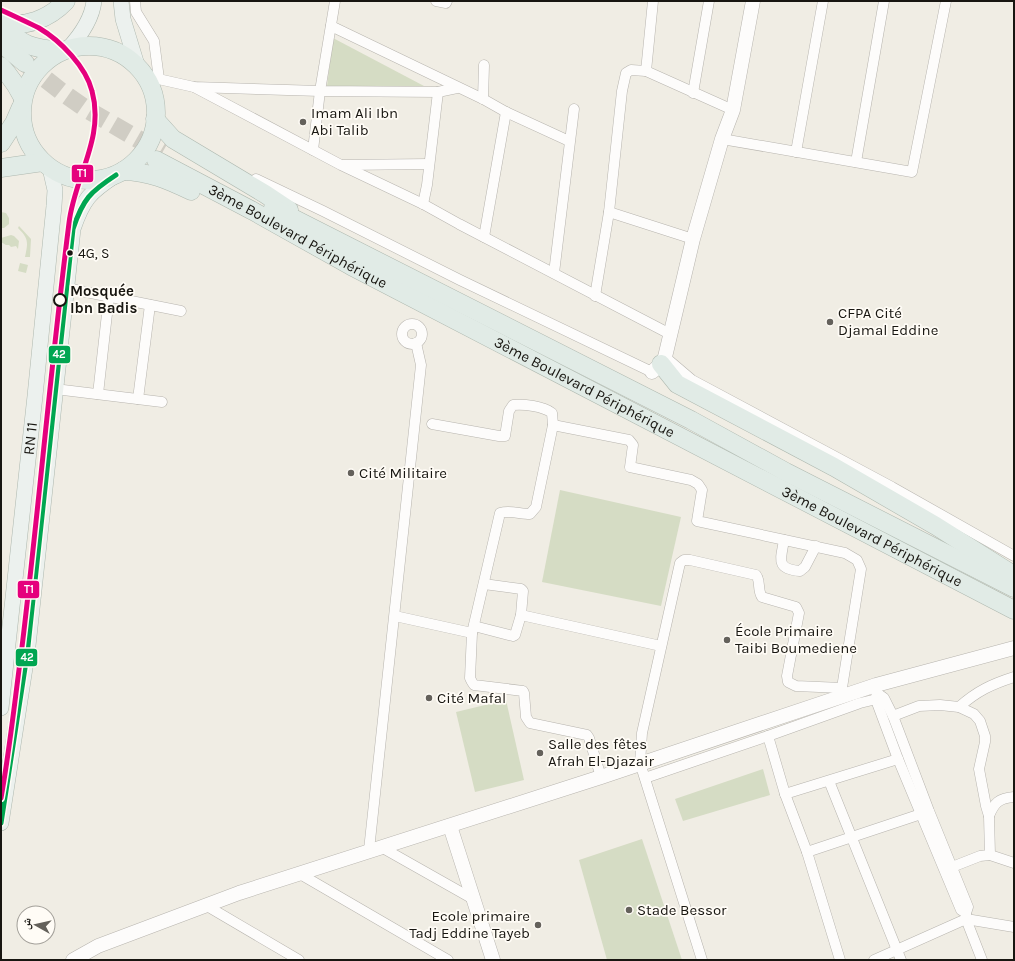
<svg xmlns="http://www.w3.org/2000/svg" width="1015" height="961" font-family="Karla,'Noto Naskh Arabic',sans-serif">
	<style>
		.green { fill: #d5dcc4 }
		.lines { fill: none; stroke-linecap: round; stroke-linejoin: round }
		.highway-tunnel { stroke: #d0cdc4; stroke-width: 18; stroke-dasharray: 18 9; stroke-linecap: butt }
		.street-casing { stroke: #b7b4ae; stroke-width: 11 }
		.secondary-casing { stroke: #b7b4ae; stroke-width: 15 }
		.primary-casing { stroke: #aeb8af; stroke-width: 16 }
		.highway-casing { stroke: #aeb8af; stroke-width: 19 }
		.street { stroke: #fdfcfb; stroke-width: 10 }
		.secondary { stroke: #fdfcfb; stroke-width: 14 }
		.primary { stroke: #ecf1ee; stroke-width: 15 }
		.highway { stroke: #e1ebe6; stroke-width: 18 }
		.bus-1-casing { stroke: #fffcf6; stroke-width: 8 }
		.bus-1 { stroke: #00a651; stroke-width: 5 }
		.tram-1-casing { stroke: #fffcf6; stroke-width: 8 }
		.tram-1 { stroke: #e5007d; stroke-width: 5 }
		.poi-dot { fill: #64615b; stroke: #fffcf6; stroke-width: 1.5 }
		.bus-dot { fill: #181611; stroke: #fffcf6; stroke-width: 1.5 }
		.stop-dot { fill: #fffcf6; stroke: #181611; stroke-width: 2 }
		.labels { text-anchor: middle; dominant-baseline: central; stroke-width: 3.5; stroke-linejoin: round; paint-order: stroke }
		.bus-label { font-size: 14px; fill: #181611; stroke: #fffcf6; text-anchor: start }
		.poi-label { font-size: 15px; fill: #181611; stroke: #fffcf6; text-anchor: start }
		.street-label { font-size: 15px; fill: #181611; stroke: #fffcf6 }
		.stop-label { font-size: 15px; font-weight: bold; fill: #181611; stroke: #fffcf6; text-anchor: start }
		.line-badge { stroke: #fffcf6; stroke-width: 1.5 }
		.badge-label { font-size: 11px; text-anchor: middle; font-weight: bold; fill: #fff }
	</style>
	<rect width="100%" height="100%" fill="#f0ede4"/>
	<g class="green">
		<polygon points="333,38 424,86 327,86"/>
		<polygon points="1,212 6,213 9,218 9,224 4,228 1,228"/>
		<path d="M19,226L31,239L30,257H25C28,242 29,239 18,228Z"/>
		<polygon points="11,235 14,236 19,241 18,249 16,246 11,247 9,245 6,245 1,242 1,238"/>
		<polygon points="20,263 28,265 26,273 18,271"/>
		<polygon points="560,490 681,517 661,606 542,582"/>
		<polygon points="506,700 524,780 475,792 456,712"/>
		<polygon points="763,769 770,795 683,821 675,799"/>
		<polygon points="642,839 682,960 607,960 579,860"/>
	</g>
	<g class="lines">
		<polyline class="highway-tunnel" points="25,63 62,92 86,109 162,153"/>
		<g class="street-casing">
			<g id="street">
				<polyline points="135,1 136,12 154,41 159,79"/>
				<polyline points="436,1 446,3 447,1"/>
				<polyline points="331,26 483,99 506,112 569,141"/>
				<polyline points="646,71 653,1"/>
				<polyline points="145,76 194,87 320,91 438,92 457,88"/>
				<polyline points="194,87 341,165 423,204 459,224 670,334"/>
				<polyline points="693,93 709,1"/>
				<polyline points="483,99 484,65"/>
				<polyline points="722,139 912,172 946,1"/>
				<polyline points="313,150 320,91 335,1"/>
				<polyline points="796,152 823,1"/>
				<polyline points="856,162 884,1"/>
				<polyline points="343,165 429,164"/>
				<polyline points="256,179 323,211 460,280 652,372"/>
				<polyline points="423,204 427,185 438,92"/>
				<polyline points="609,212 693,239"/>
				<polyline points="484,237 506,112"/>
				<polyline points="554,273 574,109"/>
				<polyline points="66,288 181,311"/>
				<polyline points="595,296 609,212 622,91 626,73 631,70 646,71 733,110"/>
				<circle cx="412" cy="334" r="10"/>
				<polyline points="665,357 692,380 892,487 1014,556"/>
				<polyline points="55,389 162,402"/>
				<polyline points="98,394 109,296"/>
				<polyline points="138,399 150,305"/>
				<path d="M432,424L499,436H505L509,411L513,405C524,404 543,406 552,413L553,425L536,507L530,514C520,514 510,510 500,513L472,633L470,678L472,682L474,685L523,691L524,693L526,717L530,723L587,735L589,738L601,777"/>
				<polyline points="553,425 629,440 633,445 630,467 691,480 698,484 702,490 697,521 845,553 857,560 861,569 841,694"/>
				<path d="M784,540C781,559 775,569 800,571L805,567L816,546"/>
				<polyline points="521,615 661,646"/>
				<polyline points="395,616 472,633"/>
				<polyline points="474,626 513,636 515,635 521,615 523,591 521,589 484,584"/>
				<polyline points="877,689 876,700 898,759 961,910 966,913"/>
				<polyline points="877,693 884,698 893,716 929,811 968,907 966,913 966,919 982,960"/>
				<path d="M959,707C977,691 992,684 1014,677"/>
				<polyline points="893,716 919,706 940,705 959,707 974,714 980,721 985,736 985,742 979,769 986,806 989,816 990,855 980,856 952,867"/>
				<polyline points="768,736 860,703 881,698"/>
				<polyline points="645,778 768,736 785,794 807,852 840,960"/>
				<polyline points="829,781 901,960"/>
				<polyline points="785,794 898,759"/>
				<path d="M989,816C994,803 999,798 1014,797"/>
				<polyline points="381,847 473,899"/>
				<polyline points="369,850 421,365 416,343"/>
				<polyline points="807,852 927,812"/>
				<polyline points="990,855 1014,863"/>
				<polyline points="300,874 448,960"/>
				<polyline points="207,906 299,960"/>
				<path d="M702,960L640,763L642,733L680,563L684,560H690L756,575C761,581 757,590 762,597L796,607L799,613L787,676L788,682L796,686L842,688"/>
				<polyline points="874,960 966,919 1014,927"/>
			</g>
		</g>
		<g class="secondary-casing">
			<g id="secondary">
				<polyline points="652,372 661,364 665,357 693,239 722,139 733,110 753,1"/>
				<polyline points="450,826 493,960"/>
				<polyline points="73,960 98,946 239,893 601,777 876,685 1014,648"/>
			</g>
		</g>
		<g class="primary-casing">
			<g id="primary">
				<polyline points="121,1 123,19 137,65"/>
				<path d="M68,49C80,36 92,19 94,1"/>
				<path id="s1" d="M1,708L35,396L54,206L55,190L50,168"/>
				<path d="M1,823L27,655L73,229C83,199 90,192 116,175"/>
			</g>
		</g>
		<g class="highway-casing">
			<g id="highway">
				<path d="M1,23C25,28 49,19 66,1"/>
				<path d="M1,26C25,46 30,48 61,51"/>
				<polyline points="1,43 25,63"/>
				<circle cx="89" cy="113" r="67"/>
				<path d="M1,66C10,76 17,86 23,98"/>
				<polyline points="155,119 173,139 265,194 289,210"/>
				<polyline points="1,143 14,123 21,107"/>
				<path id="s2" d="M156,160L253,211L351,266L1014,610"/>
				<polyline points="1,168 43,162"/>
				<path d="M123,171C150,172 168,180 191,191"/>
				<polyline points="273,208 691,420 786,472 1014,588"/>
				<polyline points="661,364 677,384 834,467 936,526 1012,574 1014,576"/>
			</g>
		</g>
		<use href="#street" class="street"/>
		<use href="#secondary" class="secondary"/>
		<use href="#primary" class="primary"/>
		<use href="#highway" class="highway"/>
		<g class="bus-1-casing">
			<path id="bus-1" d="M1,823L27,655L73,229C83,199 90,192 116,175"/>
		</g>
		<use href="#bus-1" class="bus-1"/>
		<g class="tram-1-casing">
			<path id="tram-1" d="M1,10C14,16 27,22 39,28C61,41 86,67 92,91C105,138 74,178 69,223C51,364 39,506 22,647C15,698 10,748 1,798"/>
		</g>
		<use href="#tram-1" class="tram-1"/>
	</g>
	<g class="poi-dot">
		<circle cx="303" cy="122" r="4"/>
		<circle cx="830" cy="322" r="4"/>
		<circle cx="351" cy="473" r="4"/>
		<circle cx="727" cy="640" r="4"/>
		<circle cx="429" cy="698" r="4"/>
		<circle cx="540" cy="753" r="4"/>
		<circle cx="629" cy="910" r="4"/>
		<circle cx="538" cy="925" r="4"/>
	</g>
	<circle class="bus-dot" cx="70" cy="253" r="3.5"/>
	<circle class="stop-dot" cx="60" cy="300" r="6"/>
	<g class="labels">
		<g class="bus-label">
			<text x="78" y="253">4G, S</text>
		</g>
		<g class="poi-label">
			<text x="311" y="113">Imam Ali Ibn<tspan x="311" dy="17">Abi Talib</tspan></text>
			<text x="838" y="313">CFPA Cité<tspan x="838" dy="17">Djamal Eddine</tspan></text>
			<text x="359" y="473">Cité Militaire</text>
			<text x="735" y="631">École Primaire<tspan x="735" dy="17">Taibi Boumediene</tspan></text>
			<text x="437" y="698">Cité Mafal</text>
			<text x="548" y="744">Salle des fêtes<tspan x="548" dy="17">Afrah El-Djazair</tspan></text>
			<text x="637" y="910">Stade Bessor</text>
			<text x="530" y="916" text-anchor="end">Ecole primaire<tspan x="530" dy="17">Tadj Eddine Tayeb</tspan></text>
		</g>
		<g class="street-label">
			<text stroke="none"><textPath href="#s2" startOffset="161">3ème Boulevard Périphérique</textPath></text>
			<text stroke="none"><textPath href="#s2" startOffset="485">3ème Boulevard Périphérique</textPath></text>
			<text stroke="none"><textPath href="#s1" startOffset="271">RN 11</textPath></text>
			<text stroke="none"><textPath href="#s2" startOffset="809">3ème Boulevard Périphérique</textPath></text>
		</g>
		<g class="stop-label">
			<text x="70" y="291">Mosquée<tspan x="70" dy="17">Ibn Badis</tspan></text>
		</g>
	</g>
	<g class="line-badge">
		<rect x="71" y="164" width="23" height="19" rx="4" fill="#e5007d"/>
		<rect x="48" y="345" width="23" height="19" rx="4" fill="#00a651"/>
		<rect x="17" y="580" width="23" height="19" rx="4" fill="#e5007d"/>
		<rect x="15" y="648" width="23" height="19" rx="4" fill="#00a651"/>
	</g>
	<g class="badge-label">
		<text x="82" y="177">T1</text>
		<text x="59" y="358">42</text>
		<text x="29" y="593">T1</text>
		<text x="27" y="661">42</text>
	</g>
	<rect width="1015" height="961" fill="none" stroke="#181611" stroke-width="4"/>
	<g transform="translate(36 925) rotate(278)"><circle r="19" fill="#fffcf6" stroke="#a3a09a"/>
	<path d="M0-3L7 15L0 10L-7 15Z" fill="#64615b"/>
	<text y="-6" font-size="11" font-weight="bold" text-anchor="middle" fill="#181611">ش</text>
	</g>
</svg>
